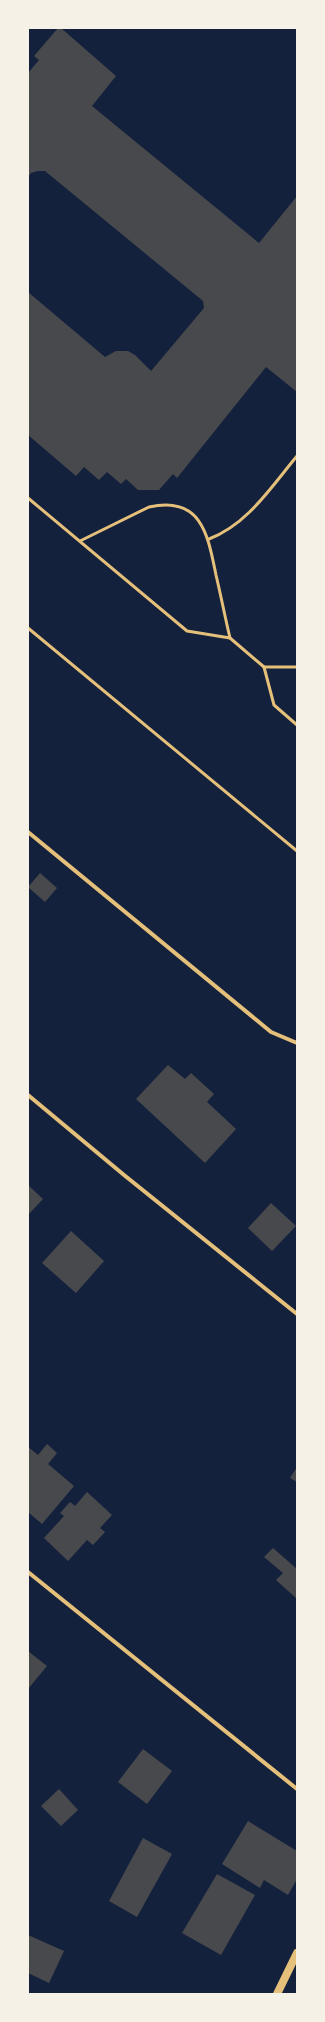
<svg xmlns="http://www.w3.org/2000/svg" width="325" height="2022" font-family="Barlow,sans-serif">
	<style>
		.building { fill: #48494c }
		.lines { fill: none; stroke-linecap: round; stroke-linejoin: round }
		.service { stroke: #e5c07b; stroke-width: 3 }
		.minor { stroke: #e5c07b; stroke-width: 4 }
		.secondary { stroke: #e5c07b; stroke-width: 8 }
	</style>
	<rect width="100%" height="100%" fill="#14213d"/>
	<g class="building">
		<polygon points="58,28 61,28 116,76 92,106 259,243 297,196 297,392 266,367 177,478 173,474 159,490 138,490 126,479 121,484 107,472 99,480 84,467 76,476 28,435 28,292 105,357 116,351 128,351 135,355 151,371 204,308 203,301 45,171 38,171 31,173 28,177 28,73 39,60 34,56"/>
		<polygon points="40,873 57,888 45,902 28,887"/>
		<polygon points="168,1065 185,1079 191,1073 214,1094 207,1102 236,1129 205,1163 136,1099"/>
		<polygon points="28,1185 43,1199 28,1215"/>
		<polygon points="271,1203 296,1226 272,1251 248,1228"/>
		<polygon points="71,1231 104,1261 76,1293 42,1263"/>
		<polygon points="47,1444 57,1453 48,1464 74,1486 42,1524 28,1512 28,1447 38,1455"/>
		<polygon points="297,1467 297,1482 290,1478"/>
		<polygon points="87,1492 112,1515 100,1528 105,1532 93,1545 87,1540 68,1561 44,1538 64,1516 60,1513 70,1502 75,1506"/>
		<polygon points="273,1548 297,1569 297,1599 276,1580 283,1573 264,1557"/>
		<polygon points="28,1651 47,1666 28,1689"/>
		<polygon points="143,1749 172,1771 147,1804 118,1782"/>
		<polygon points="59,1789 78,1810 61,1826 41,1806"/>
		<polygon points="248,1821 297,1851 297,1879 288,1895 264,1880 260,1888 222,1864"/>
		<polygon points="143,1838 172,1854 137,1917 109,1901"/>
		<polygon points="217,1874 255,1895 221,1955 182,1933"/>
		<polygon points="28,1935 64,1951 49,1983 28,1973"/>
	</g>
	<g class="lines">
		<g class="service">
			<polyline points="28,498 187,631 230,638 264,667 274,705 297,725"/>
			<path d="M209,539C248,524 271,487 297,456"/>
			<path d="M80,541L149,507C202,495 208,536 216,575C221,596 225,617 230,638"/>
			<polyline points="28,628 297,851"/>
			<polyline points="264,667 297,667"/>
		</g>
		<g class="minor">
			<polyline points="28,832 271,1032 297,1043"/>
			<polyline points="28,1095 124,1175 297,1314"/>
			<polyline points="28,1572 297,1789"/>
		</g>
		<polyline class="secondary" points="277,1994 297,1953"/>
	</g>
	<rect width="325" height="2022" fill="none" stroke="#f6f1e7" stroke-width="58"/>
</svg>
